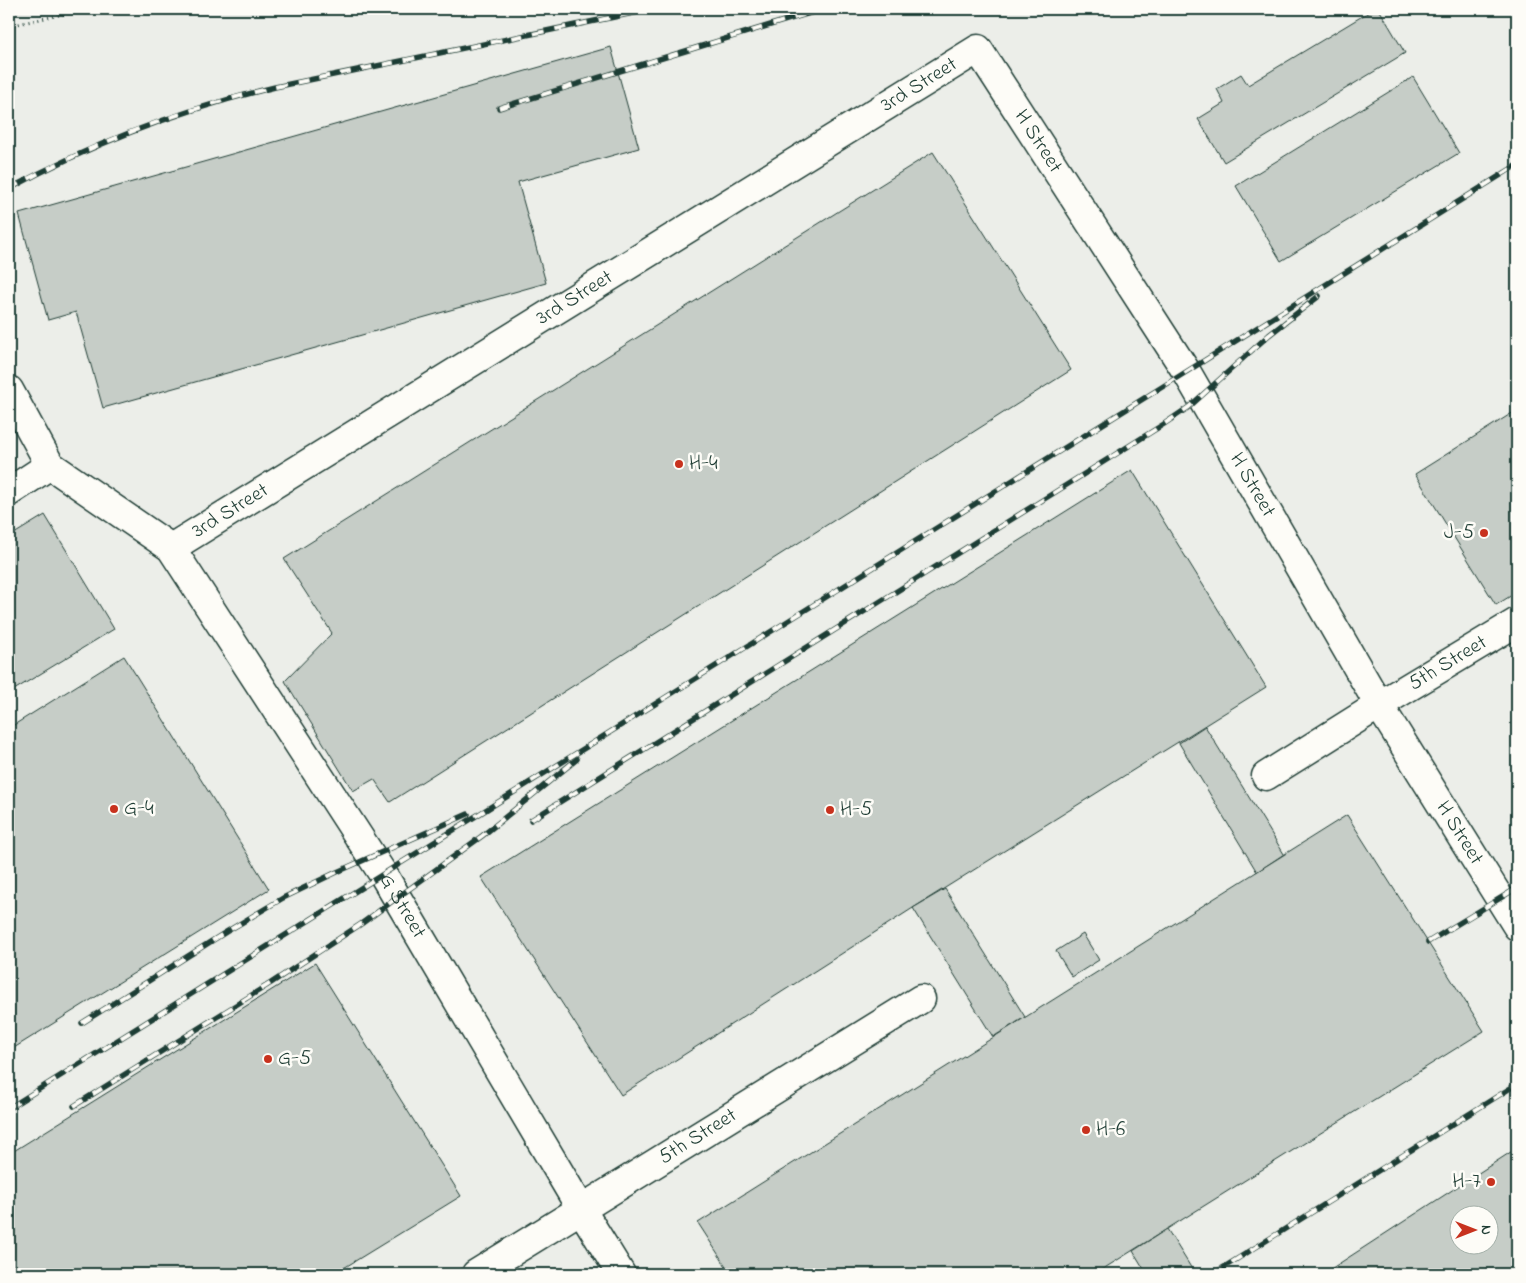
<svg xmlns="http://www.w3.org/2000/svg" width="1526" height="1283" font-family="'Indie Flower',sans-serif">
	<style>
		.built { fill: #eceee9; fill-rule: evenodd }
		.building { fill: #c6cdc7; stroke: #1f3d34; fill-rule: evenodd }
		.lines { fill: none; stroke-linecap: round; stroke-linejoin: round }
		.minor-casing { stroke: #1f3d34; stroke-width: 31 }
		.path { stroke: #1f3d34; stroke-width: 3; stroke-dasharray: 1 4; stroke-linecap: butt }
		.minor { stroke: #fdfcf7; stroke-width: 28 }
		.rail-casing { stroke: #1f3d34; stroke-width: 5.5 }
		.rail { stroke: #fdfcf7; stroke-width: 4; stroke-dasharray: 11; stroke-linecap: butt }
		.poi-dot { fill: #c8321e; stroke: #fdfcf7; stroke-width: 2 }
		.labels { text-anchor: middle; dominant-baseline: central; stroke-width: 5; stroke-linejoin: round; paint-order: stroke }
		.street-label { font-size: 21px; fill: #1f3d34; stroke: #fdfcf7 }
		.poi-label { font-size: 21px; fill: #1f3d34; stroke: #fdfcf7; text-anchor: start }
	</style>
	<rect width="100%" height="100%" fill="#fdfcf7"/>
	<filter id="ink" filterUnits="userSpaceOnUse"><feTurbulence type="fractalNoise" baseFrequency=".02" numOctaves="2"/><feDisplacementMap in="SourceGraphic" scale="10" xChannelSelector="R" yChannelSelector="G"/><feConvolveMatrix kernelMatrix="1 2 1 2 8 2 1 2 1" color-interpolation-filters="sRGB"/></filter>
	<g filter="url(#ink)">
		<path class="built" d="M9,9H1517V1274H9ZM1458,1216H1488V1246H1458Z"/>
		<g class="building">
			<polygon points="1374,9 1379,9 1405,53 1224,162 1198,119 1224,103 1217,89 1241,74 1248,85"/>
			<polygon points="611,47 639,148 518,182 546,283 103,408 76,312 48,320 19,214"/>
			<polygon points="1413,77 1459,153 1281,261 1236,186"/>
			<polygon points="933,152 1071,370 390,802 374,779 353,791 285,681 332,633 284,559"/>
			<polygon points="1517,410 1517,592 1496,605 1415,474"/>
			<polygon points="1132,470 1266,687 913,908 621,1095 481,877"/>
			<polygon points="45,515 114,629 9,693 9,537"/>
			<polygon points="124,656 269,889 9,1051 9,728"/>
			<polygon points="1205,726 1284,854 1257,872 1179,743"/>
			<polygon points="1347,815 1484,1031 1095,1274 731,1274 698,1223"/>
			<polygon points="945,889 1025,1017 993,1037 913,908"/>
			<polygon points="1083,934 1099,960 1072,977 1056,951"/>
			<polygon points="315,963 461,1196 334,1274 9,1274 9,1154"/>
			<path d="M1517,1148V1274H1323ZM1458,1216H1488V1246H1458Z"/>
			<polygon points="1167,1229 1195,1274 1147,1274 1133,1251"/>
		</g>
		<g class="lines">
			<g class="minor-casing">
				<g id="minor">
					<polyline points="9,390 50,465"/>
					<path id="s1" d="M9,492L50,465L171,548L383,874L581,1209L621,1274"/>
					<path id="s2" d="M171,548L978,49L1186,371L1379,705L1517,926"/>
					<path id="s3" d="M1266,776L1379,705L1517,622"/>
					<path id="s4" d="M476,1274L921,999"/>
				</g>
			</g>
			<polyline class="path" points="9,26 87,9"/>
			<use href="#minor" class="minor"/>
			<g class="rail-casing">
				<g id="rail">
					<polyline points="499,108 823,9"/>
					<path d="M9,189C95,142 180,110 275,87L653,9"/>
					<polyline points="531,820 1164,424 1189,407 1269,335 1319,296"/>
					<polyline points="1428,942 1517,888"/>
					<polyline points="82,1023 226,932 283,898 337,872 468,814"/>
					<polyline points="74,1106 271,983 361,924 482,836 577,759"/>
					<polyline points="9,1108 1517,165"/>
					<polyline points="1213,1274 1517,1084"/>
				</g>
			</g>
			<use href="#rail" class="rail"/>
		</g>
	</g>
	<g class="poi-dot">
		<circle cx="679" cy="464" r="5"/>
		<circle cx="1484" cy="533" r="5"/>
		<circle cx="114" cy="809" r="5"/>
		<circle cx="830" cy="810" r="5"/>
		<circle cx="268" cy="1059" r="5"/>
		<circle cx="1086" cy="1130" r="5"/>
		<circle cx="1491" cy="1182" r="5"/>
	</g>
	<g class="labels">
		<g class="street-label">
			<text stroke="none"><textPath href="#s2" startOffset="880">3rd Street</textPath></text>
			<text stroke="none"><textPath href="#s2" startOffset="1059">H Street</textPath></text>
			<text stroke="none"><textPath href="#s2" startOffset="475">3rd Street</textPath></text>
			<text stroke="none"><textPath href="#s2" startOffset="1464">H Street</textPath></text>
			<text stroke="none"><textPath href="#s2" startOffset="70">3rd Street</textPath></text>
			<text stroke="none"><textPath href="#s3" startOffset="214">5th Street</textPath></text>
			<text stroke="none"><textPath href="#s2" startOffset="1869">H Street</textPath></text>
			<text stroke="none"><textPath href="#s1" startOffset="622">G Street</textPath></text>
			<text stroke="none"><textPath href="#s4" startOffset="261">5th Street</textPath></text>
		</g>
		<g class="poi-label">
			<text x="689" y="464">H-4</text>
			<text x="1474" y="533" text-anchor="end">J-5</text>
			<text x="124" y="809">G-4</text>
			<text x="840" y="810">H-5</text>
			<text x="278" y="1059">G-5</text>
			<text x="1096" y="1130">H-6</text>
			<text x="1481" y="1182" text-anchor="end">H-7</text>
		</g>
	</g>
	<rect width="1526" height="1283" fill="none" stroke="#fdfcf7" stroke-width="30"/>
	<rect x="15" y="15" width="1496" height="1253" fill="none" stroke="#1f3d34" stroke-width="2" filter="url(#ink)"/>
	<g transform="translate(1474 1230) rotate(90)"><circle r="24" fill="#fdfcf7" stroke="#a4b0a9"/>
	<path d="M0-4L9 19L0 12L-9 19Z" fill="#c8321e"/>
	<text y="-8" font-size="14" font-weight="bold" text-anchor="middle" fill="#1f3d34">N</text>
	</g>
</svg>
